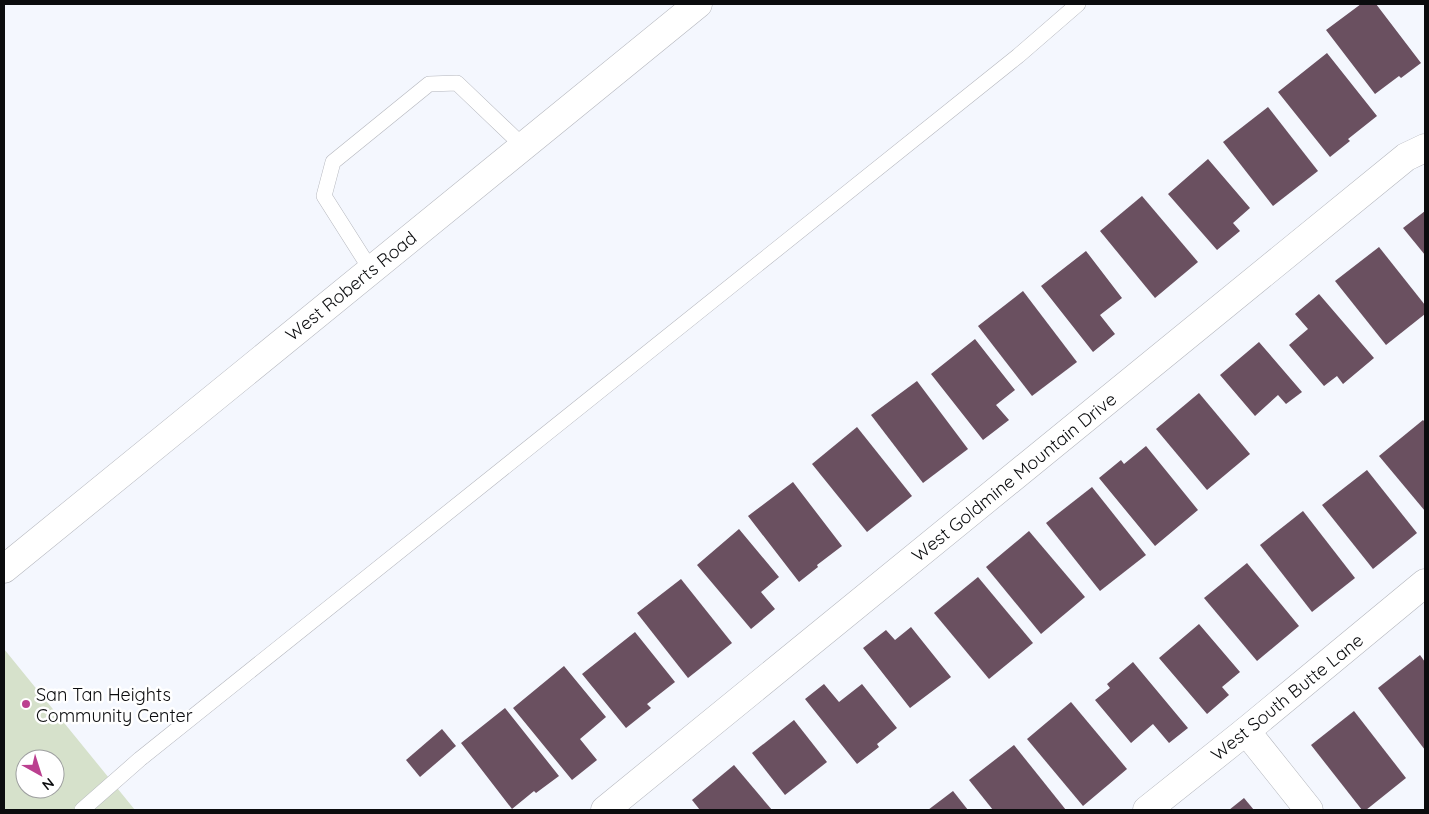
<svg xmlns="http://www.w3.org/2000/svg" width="1429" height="814" font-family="Quicksand,sans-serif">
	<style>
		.green { fill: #d6e1cb; fill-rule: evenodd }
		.building { fill: #6a5060 }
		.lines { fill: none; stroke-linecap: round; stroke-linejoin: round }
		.service-casing { stroke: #b4b6bd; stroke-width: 16 }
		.minor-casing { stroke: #b4b6bd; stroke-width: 29 }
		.service { stroke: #fff; stroke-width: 15 }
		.minor { stroke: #fff; stroke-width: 28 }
		.poi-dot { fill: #bb3f8f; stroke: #fff; stroke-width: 2 }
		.labels { text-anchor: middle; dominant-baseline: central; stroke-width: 5; stroke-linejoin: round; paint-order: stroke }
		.street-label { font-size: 18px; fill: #0b0c0e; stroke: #fff }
		.poi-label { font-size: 18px; fill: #0b0c0e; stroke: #fff; text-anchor: start }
	</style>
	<rect width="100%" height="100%" fill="#f4f7fe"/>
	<path class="green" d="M4,649L135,810H4ZM25,759H55V789H25Z"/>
	<g class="building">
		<polygon points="1361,4 1376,4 1421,63 1401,78 1399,76 1375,94 1326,30"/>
		<polygon points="1327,53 1377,116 1348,139 1350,141 1330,157 1278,92"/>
		<polygon points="1268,107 1318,171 1273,206 1223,142"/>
		<polygon points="1208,159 1250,208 1233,223 1240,231 1217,250 1168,194"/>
		<polygon points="1142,196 1198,262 1155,298 1100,231"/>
		<polygon points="1425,211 1425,255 1403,228"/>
		<polygon points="1379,247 1425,305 1425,314 1386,345 1335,281"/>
		<polygon points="1086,251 1122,298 1100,315 1115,334 1093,352 1041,286"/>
		<polygon points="1023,291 1077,362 1032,396 978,326"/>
		<polygon points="1319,294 1374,358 1343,384 1337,376 1324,386 1289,345 1308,329 1295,314"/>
		<polygon points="975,339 1015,390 996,405 1009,420 983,440 931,374"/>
		<polygon points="1259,342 1302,392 1286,404 1278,395 1255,416 1220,375"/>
		<polygon points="917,381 968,449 923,483 871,415"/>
		<polygon points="1199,393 1250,454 1207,490 1156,429"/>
		<polygon points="1423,420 1425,422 1425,511 1379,456"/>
		<polygon points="857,427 912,496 867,532 812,464"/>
		<polygon points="1146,446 1198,510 1155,546 1099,478 1121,460 1124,464"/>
		<polygon points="1367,470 1417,533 1373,569 1322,505"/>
		<polygon points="793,482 842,546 817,565 818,567 799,582 748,516"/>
		<polygon points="1092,487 1146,555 1100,591 1046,523"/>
		<polygon points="1303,511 1355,578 1312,612 1260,545"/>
		<polygon points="739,529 779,577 761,592 775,609 751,629 697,565"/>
		<polygon points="1029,531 1085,597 1041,634 986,567"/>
		<polygon points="1247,563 1299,626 1257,661 1204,598"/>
		<polygon points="978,577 1033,643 989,679 934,613"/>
		<polygon points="681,579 732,643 688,678 637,613"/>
		<polygon points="1199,624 1240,672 1222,687 1229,695 1207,714 1159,658"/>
		<polygon points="911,627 951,677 910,708 863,648 886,630 895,640"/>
		<polygon points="635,632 675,682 647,704 651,708 626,728 582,674"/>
		<polygon points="1420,655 1425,662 1425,750 1378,688"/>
		<polygon points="1133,662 1188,728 1169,743 1153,724 1131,743 1095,700 1110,688 1107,684"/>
		<polygon points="564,666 606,717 580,739 597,760 572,780 513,708"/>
		<polygon points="824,684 839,702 862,684 897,728 877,744 879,747 857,764 805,699"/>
		<polygon points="1071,702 1127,769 1083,806 1027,739"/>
		<polygon points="505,708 559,776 536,793 534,791 512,809 461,743"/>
		<polygon points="1354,711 1406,778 1366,810 1362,810 1311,745"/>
		<polygon points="794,720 827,762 785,795 752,753"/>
		<polygon points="442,729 456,746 420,777 406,760"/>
		<polygon points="1014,745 1066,810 993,810 969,780"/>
		<polygon points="734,765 772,810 700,810 692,800"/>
		<polygon points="953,791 968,810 928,810"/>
		<polygon points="1244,798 1254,810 1229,810"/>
	</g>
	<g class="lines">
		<g class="service-casing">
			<g id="service">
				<polyline points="371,270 324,196 333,162 429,84 457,83 523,146"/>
				<polyline points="82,810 140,759 1018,56 1078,4"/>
			</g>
		</g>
		<g class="minor-casing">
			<g id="minor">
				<polyline points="4,569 698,4"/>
				<polyline points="1246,731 1309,810"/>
				<polyline points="605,810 1406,157 1425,148"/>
				<polyline points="1147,810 1246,731 1425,583"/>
			</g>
		</g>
		<use href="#service" class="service"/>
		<use href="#minor" class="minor"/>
	</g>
	<circle class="poi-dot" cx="26" cy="704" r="5"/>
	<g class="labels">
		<g class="street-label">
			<text transform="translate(351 286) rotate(-39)">West Roberts Road</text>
			<text transform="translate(1014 477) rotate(-39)">West Goldmine Mountain Drive</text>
			<text transform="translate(1287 697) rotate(-39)">West South Butte Lane</text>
		</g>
		<g class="poi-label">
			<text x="36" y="694">San Tan Heights<tspan x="36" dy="21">Community Center</tspan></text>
		</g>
	</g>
	<rect width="1429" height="814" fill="none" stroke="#0b0c0e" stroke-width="10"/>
	<g transform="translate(40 774) rotate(141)"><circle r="24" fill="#ffffff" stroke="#9d9e9f"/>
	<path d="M0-4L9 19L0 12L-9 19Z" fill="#bb3f8f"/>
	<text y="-8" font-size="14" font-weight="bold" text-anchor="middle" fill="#0b0c0e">N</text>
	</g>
</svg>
